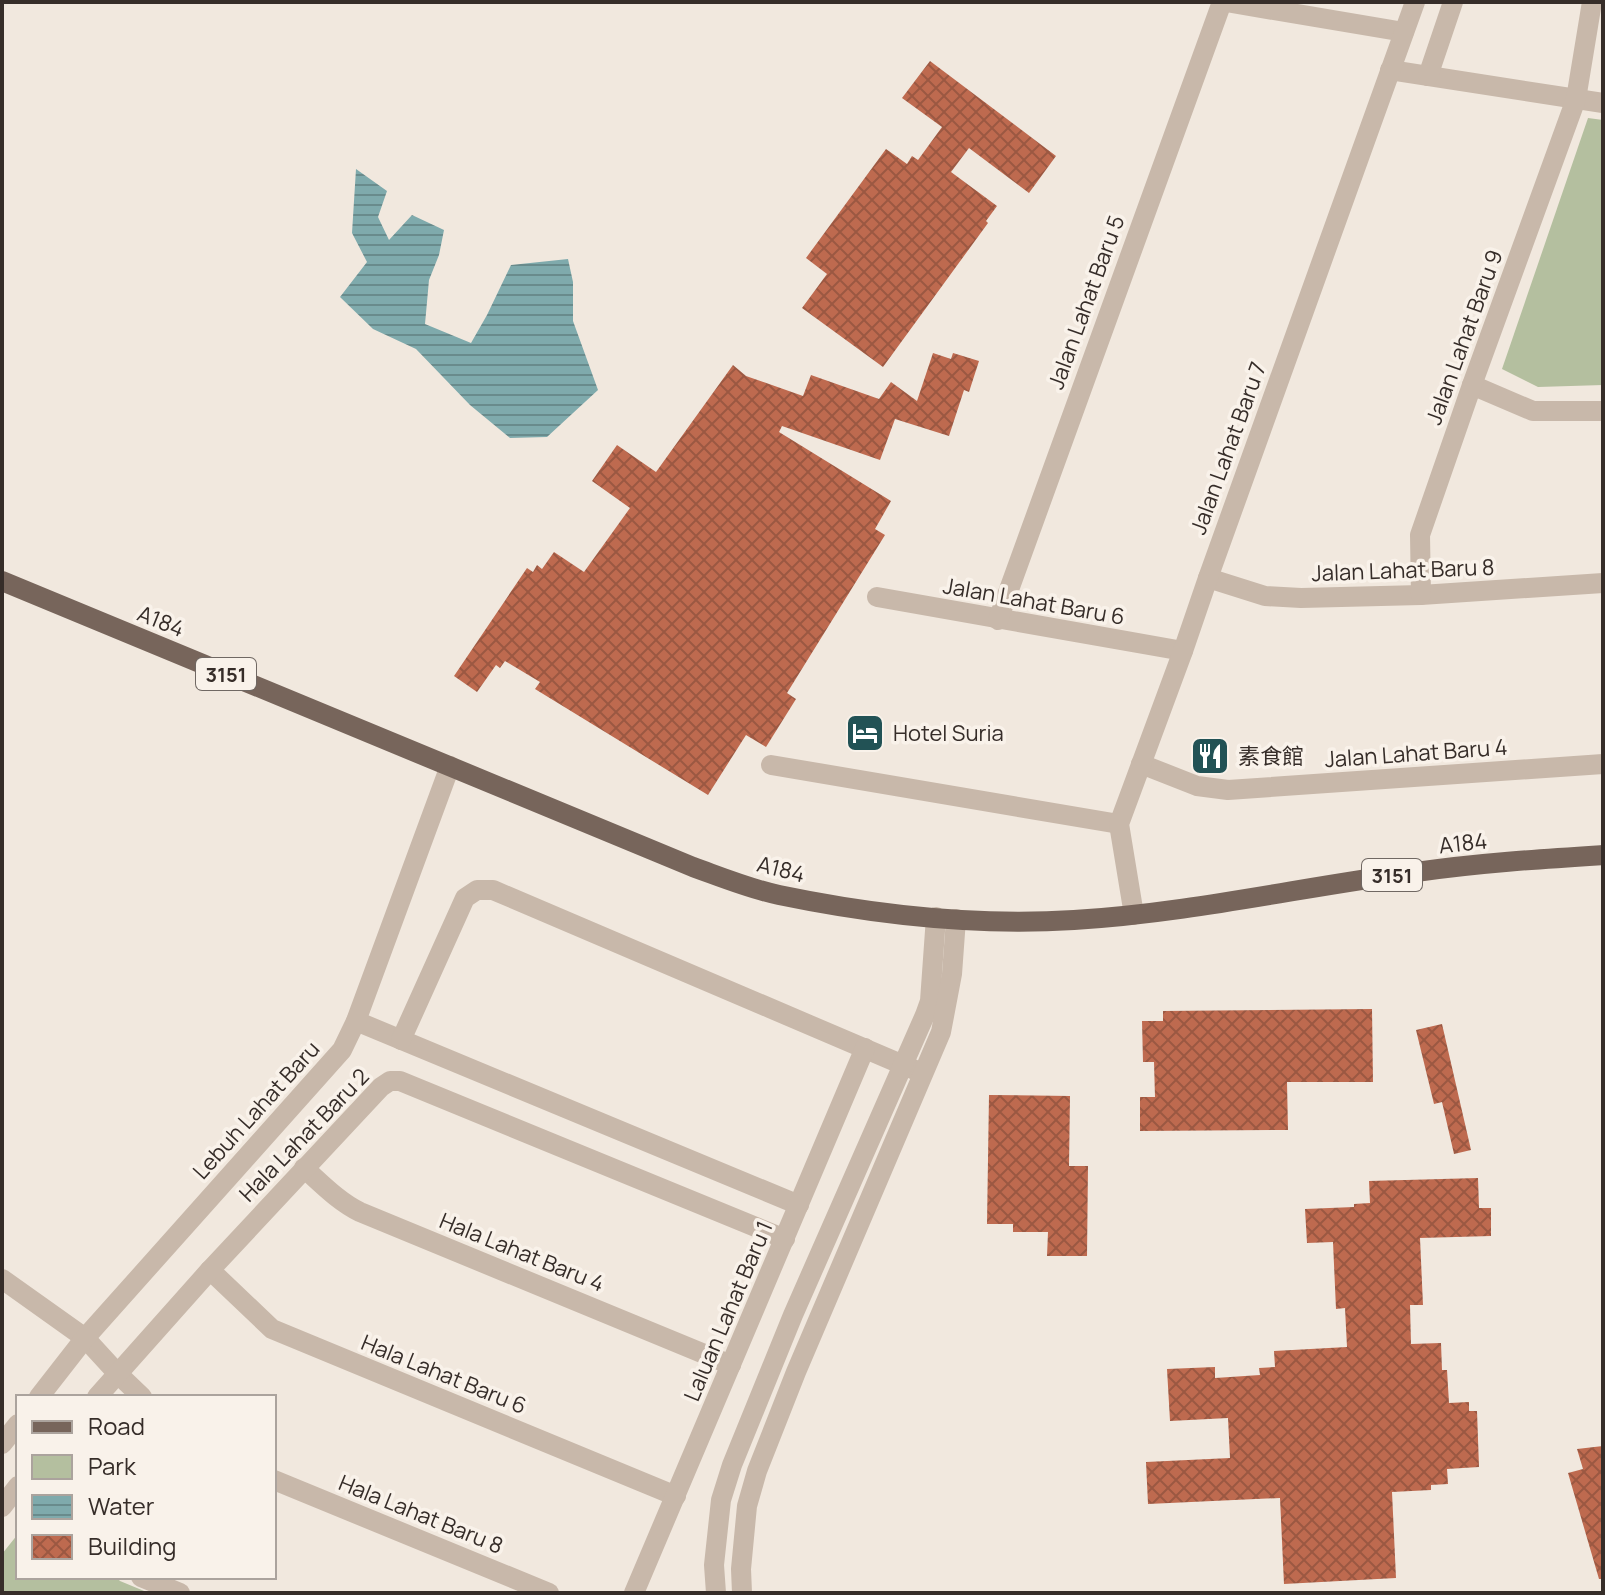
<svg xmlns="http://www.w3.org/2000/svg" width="1605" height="1595" font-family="Manrope,'Noto Sans SC',sans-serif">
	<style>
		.park { fill: #b4bf9f }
		.water { fill: url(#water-rules) }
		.building { fill: url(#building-cross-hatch) }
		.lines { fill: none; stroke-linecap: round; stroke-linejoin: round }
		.minor { stroke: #c8b8aa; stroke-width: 20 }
		.major { stroke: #77655b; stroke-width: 20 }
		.labels { text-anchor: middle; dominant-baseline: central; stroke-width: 7; stroke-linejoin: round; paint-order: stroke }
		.shield { fill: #f9f2ea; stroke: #706863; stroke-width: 2 }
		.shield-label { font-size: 20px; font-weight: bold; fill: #362d29 }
		.street-label { font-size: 22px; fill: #362d29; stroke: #f9f2ea }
		.poi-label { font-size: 22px; fill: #362d29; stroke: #f9f2ea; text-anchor: start }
	</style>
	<defs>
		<pattern id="water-rules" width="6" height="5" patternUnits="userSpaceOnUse" patternTransform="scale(2)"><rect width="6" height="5" fill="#7faaac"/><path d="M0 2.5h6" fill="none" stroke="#698b8c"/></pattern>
		<pattern id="building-cross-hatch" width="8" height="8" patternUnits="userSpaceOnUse" patternTransform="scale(2)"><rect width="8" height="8" fill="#be6a4f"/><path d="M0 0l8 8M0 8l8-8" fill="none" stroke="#9b5842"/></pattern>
	</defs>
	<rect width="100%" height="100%" fill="#f1e8de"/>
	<g class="park">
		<polygon points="1588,118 1603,120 1603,385 1538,387 1502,369"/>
		<polygon points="18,1534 18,1577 116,1577 120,1581 149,1593 2,1593 2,1554"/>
	</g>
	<polygon class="water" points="356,169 387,191 378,217 389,240 412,215 444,230 439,255 429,280 425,324 471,343 487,315 511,265 568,259 573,282 573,321 598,390 547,437 510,438 470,405 416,349 373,329 340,297 367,262 352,233"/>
	<g class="building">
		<polygon points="930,61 1056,156 1029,193 969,148 951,172 997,206 986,221 988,223 883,367 802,308 827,274 806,258 886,149 907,164 912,156 918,160 942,127 902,98"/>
		<polygon points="933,353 951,359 953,353 979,361 969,392 964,390 949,436 895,419 880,460 782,426 779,432 891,501 875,529 885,535 787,693 796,699 766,747 746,735 708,795 535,689 540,682 505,661 500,668 496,665 477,692 454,676 527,568 533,572 537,565 542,569 554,552 584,572 630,508 592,481 617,445 656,472 733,365 746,376 803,396 811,375 879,399 891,382 917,401"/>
		<polygon points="1372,1009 1373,1082 1287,1082 1288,1130 1140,1131 1140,1097 1155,1097 1154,1062 1143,1062 1142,1021 1163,1021 1163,1011"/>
		<polygon points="1442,1024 1471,1150 1454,1154 1442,1102 1434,1104 1416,1030"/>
		<polygon points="989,1095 1070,1096 1069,1166 1088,1166 1087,1256 1047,1256 1048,1232 1013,1232 1013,1224 987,1224"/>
		<polygon points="1478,1178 1479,1208 1491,1208 1491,1236 1420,1238 1423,1305 1410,1305 1411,1344 1441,1343 1442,1370 1447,1370 1449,1403 1469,1402 1469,1411 1477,1411 1479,1467 1447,1469 1448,1484 1431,1485 1431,1490 1392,1492 1396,1578 1284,1584 1280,1498 1148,1504 1146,1462 1230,1458 1228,1418 1170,1421 1167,1369 1215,1367 1215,1378 1260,1375 1259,1368 1275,1367 1274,1351 1347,1347 1345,1308 1336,1309 1333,1242 1307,1243 1305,1209 1354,1207 1354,1204 1370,1203 1369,1181"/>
		<polygon points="1603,1446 1603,1579 1599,1579 1568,1473 1583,1469 1577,1449"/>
	</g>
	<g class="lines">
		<g class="minor">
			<polyline points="1226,2 1404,32"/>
			<polyline points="1390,70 1603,103"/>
			<polyline points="1428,76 1453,2"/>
			<polyline points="1472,385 1533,411 1603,411"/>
			<polyline points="1208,578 1265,596 1301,598 1421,595 1603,583"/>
			<polyline points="1421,595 1420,535 1472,385 1576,99 1592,2"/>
			<polyline points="877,597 1183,651"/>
			<polyline points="998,620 1222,2"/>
			<polyline points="1141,764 1197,786 1228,790 1603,764"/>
			<polyline points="771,765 1119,824"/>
			<polyline points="1134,915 1119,824 1183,651 1208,578 1415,2"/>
			<polyline points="356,1021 799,1205"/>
			<polyline points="401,1040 465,898 477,890 493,890 915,1070"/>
			<path d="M304,1168C322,1184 338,1201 360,1212L731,1365"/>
			<polyline points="210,1270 272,1329 676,1496"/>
			<polyline points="2,1279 85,1338 118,1374 142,1397"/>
			<polyline points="39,1397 85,1338 342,1050 356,1021 450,766"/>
			<polyline points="97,1397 210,1270 381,1087 390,1081 400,1081 785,1239"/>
			<polyline points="2,1444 18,1424"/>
			<polyline points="274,1480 549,1593"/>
			<polyline points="2,1507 18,1486"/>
			<polyline points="141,1577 180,1593"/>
			<polyline points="634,1593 865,1048"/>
			<polyline points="716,1593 714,1565 721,1500 732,1465 793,1315 925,1015 930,1001 936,917"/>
			<polyline points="742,1593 741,1569 747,1506 757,1471 796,1372 941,1032 952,974 956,919"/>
		</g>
		<path class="major" d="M2,581L693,867C721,877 750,889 779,895C875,915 976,926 1074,920C1189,913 1302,887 1416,872C1478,863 1541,859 1603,855"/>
	</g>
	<defs>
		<g id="hotel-square" transform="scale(2)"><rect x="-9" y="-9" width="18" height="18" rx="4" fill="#225255" stroke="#f9f2ea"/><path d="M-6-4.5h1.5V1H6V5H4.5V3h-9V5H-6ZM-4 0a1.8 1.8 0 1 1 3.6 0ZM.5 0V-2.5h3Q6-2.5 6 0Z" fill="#fff"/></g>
		<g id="restaurant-square" transform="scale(2)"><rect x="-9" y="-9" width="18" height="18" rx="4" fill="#225255" stroke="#f9f2ea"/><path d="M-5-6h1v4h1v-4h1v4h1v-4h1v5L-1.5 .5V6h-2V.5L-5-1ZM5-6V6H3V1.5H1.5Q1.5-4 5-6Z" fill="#fff"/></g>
	</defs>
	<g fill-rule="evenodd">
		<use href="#hotel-square" x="865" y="733"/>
		<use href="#restaurant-square" x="1210" y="756"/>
	</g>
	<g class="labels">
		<g class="shield">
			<rect x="196" y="658" width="60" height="32" rx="6"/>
			<rect x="1362" y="859" width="60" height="32" rx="6"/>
		</g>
		<g class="shield-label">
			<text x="226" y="674">3151</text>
			<text x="1392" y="875">3151</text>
		</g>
		<g class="street-label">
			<text transform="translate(1086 302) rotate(-70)">Jalan Lahat Baru 5</text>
			<text transform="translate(1464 337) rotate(-70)">Jalan Lahat Baru 9</text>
			<text transform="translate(1228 448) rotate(-70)">Jalan Lahat Baru 7</text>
			<text transform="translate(1403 570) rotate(-2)">Jalan Lahat Baru 8</text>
			<text transform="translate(1034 601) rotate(10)">Jalan Lahat Baru 6</text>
			<text transform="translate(161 621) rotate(22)">A184</text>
			<text transform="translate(1416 753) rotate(-4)">Jalan Lahat Baru 4</text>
			<text transform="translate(1463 843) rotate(-6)">A184</text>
			<text transform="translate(781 869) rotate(14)">A184</text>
			<text transform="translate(256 1110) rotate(-48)">Lebuh Lahat Baru</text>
			<text transform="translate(304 1135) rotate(-46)">Hala Lahat Baru 2</text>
			<text transform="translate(522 1252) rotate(22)">Hala Lahat Baru 4</text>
			<text transform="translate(728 1311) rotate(-67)">Laluan Lahat Baru 1</text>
			<text transform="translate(444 1374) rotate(22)">Hala Lahat Baru 6</text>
			<text transform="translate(421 1514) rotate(22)">Hala Lahat Baru 8</text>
		</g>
		<g class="poi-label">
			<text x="893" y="733">Hotel Suria</text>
			<text x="1238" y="756">素食館</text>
		</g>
	</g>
	<rect width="1605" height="1595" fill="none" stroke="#362d29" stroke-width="8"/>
	<rect x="16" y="1395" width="260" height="184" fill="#f9f2ea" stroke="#aba39d" stroke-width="2"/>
	<rect x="32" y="1421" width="40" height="12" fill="#77655b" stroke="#aba39d" stroke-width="2"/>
	<text x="88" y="1435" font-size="24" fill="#362d29">Road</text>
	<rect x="32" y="1455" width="40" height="24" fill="#b4bf9f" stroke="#aba39d" stroke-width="2"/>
	<text x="88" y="1475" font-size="24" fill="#362d29">Park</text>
	<rect x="32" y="1495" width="40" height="24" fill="url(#water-rules)" stroke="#aba39d" stroke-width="2"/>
	<text x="88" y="1515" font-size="24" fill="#362d29">Water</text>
	<rect x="32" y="1535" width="40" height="24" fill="url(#building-cross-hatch)" stroke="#aba39d" stroke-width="2"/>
	<text x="88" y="1555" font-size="24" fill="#362d29">Building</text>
</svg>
